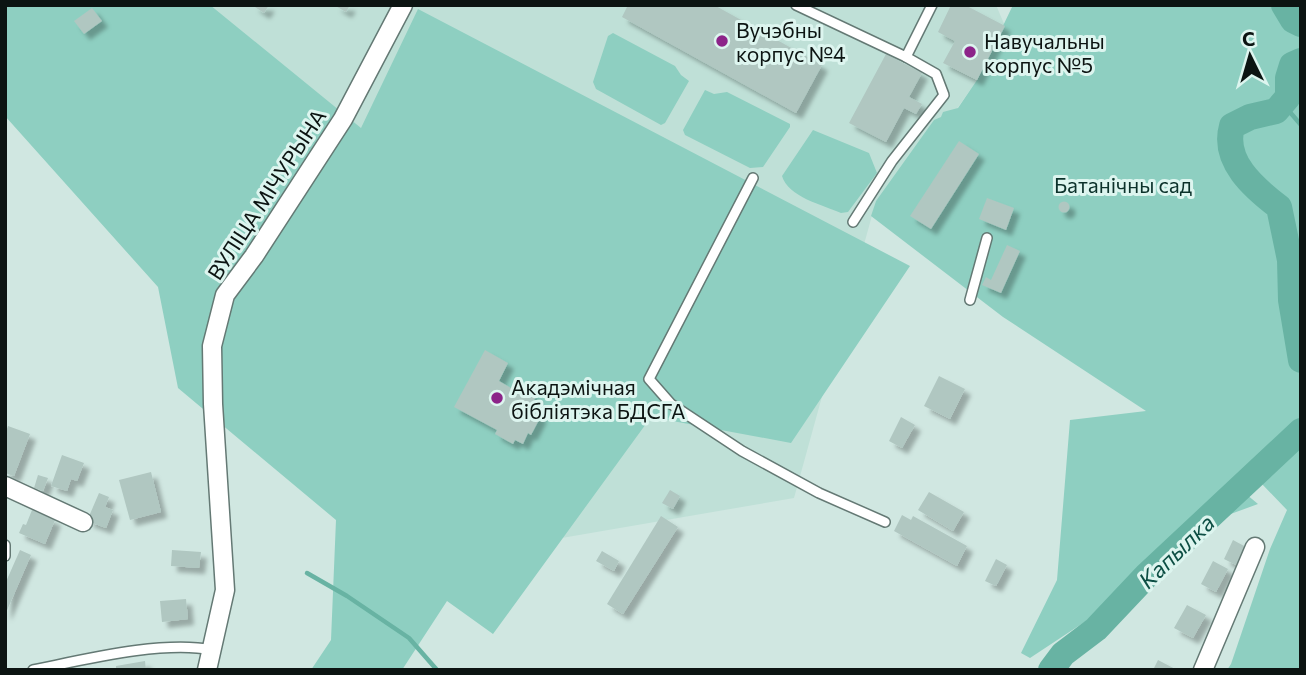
<svg xmlns="http://www.w3.org/2000/svg" width="1306" height="675" font-family="Commissioner,sans-serif">
	<style>
		.built { fill: #bfe0d7 }
		.green { fill: #8ecfc1 }
		.lines { fill: none; stroke-linecap: round; stroke-linejoin: round }
		.stream { stroke: #68b3a3; stroke-width: 4.5 }
		.river { stroke: #68b3a3; stroke-width: 26 }
		.building { fill: #b0c7c1; filter: url(#shadow) }
		.service-casing { stroke: #647974; stroke-width: 12 }
		.minor-casing { stroke: #647974; stroke-width: 21 }
		.service { stroke: #fff; stroke-width: 9 }
		.minor { stroke: #fff; stroke-width: 18 }
		.poi-dot { fill: #8c2489; stroke: #ddf5ef; stroke-width: 2.5 }
		.labels { text-anchor: middle; dominant-baseline: central; stroke-width: 6; stroke-linejoin: round; paint-order: stroke }
		.poi-label { font-size: 21px; fill: #0c1412; stroke: #ddf5ef; text-anchor: start }
		.park-label { font-size: 21px; fill: #0c322b; stroke: #ddf5ef }
		.street-label { font-size: 21px; fill: #0c1412; stroke: #ddf5ef }
		.water-label { font-size: 23px; font-style: italic; fill: #0d4f44; stroke: #ddf5ef }
	</style>
	<defs>
		<filter id="shadow"><feDropShadow dx="6" dy="6" stdDeviation="2" flood-color="#0004"/></filter>
	</defs>
	<rect width="100%" height="100%" fill="#d0e7e1"/>
	<polygon class="built" points="158,5 996,5 1005,26 977,80 954,113 876,201 794,498 394,567"/>
	<g class="green">
		<polygon points="5,5 210,5 361,128 418,9 910,266 791,443 651,417 493,634 447,601 402,670 311,670 331,640 336,520 178,388 158,287 5,116"/>
		<polygon points="1013,5 1301,5 1301,670 1227,670 1231,664 1270,549 1287,510 1262,484 1247,472 1234,484 1258,504 1187,530 1086,621 1030,658 1021,653 1057,580 1070,420 1146,411 1003,317 871,216 876,201 934,120 941,117 943,112 958,108 977,80"/>
		<polygon points="613,33 675,66 681,75 689,81 665,123 661,125 596,89 593,82 608,36"/>
		<polygon points="705,90 714,94 727,92 790,124 790,127 763,167 750,168 685,135 683,130"/>
		<path d="M813,130L869,153L877,173L848,212L841,213C823,205 788,197 782,176Z"/>
	</g>
	<g class="lines">
		<g class="stream">
			<polyline points="1283,104 1301,125"/>
			<polyline points="307,573 347,596 409,638 437,670"/>
		</g>
		<g class="river">
			<polyline points="1284,5 1293,20 1301,24"/>
			<path d="M1301,61L1292,65L1288,78V97L1276,111L1250,117L1232,126C1222,161 1254,188 1279,207L1290,260L1291,300L1301,360"/>
			<polyline points="1051,670 1063,654 1096,629 1147,575 1301,431"/>
		</g>
	</g>
	<g class="building">
		<polygon points="252,5 269,5 264,13"/>
		<polygon points="334,5 350,5 346,12"/>
		<polygon points="628,5 714,5 822,65 796,113 622,17"/>
		<polygon points="951,5 965,5 1005,26 977,80 943,63 955,41 938,32"/>
		<polygon points="92,8 102,21 84,34 74,21"/>
		<polygon points="886,54 922,73 909,97 922,104 916,114 904,108 886,142 849,123"/>
		<polygon points="959,141 979,154 931,229 910,216"/>
		<polygon points="987,198 1014,208 1006,230 979,219"/>
		<circle cx="1064" cy="207" r="5.5"/>
		<polygon points="1007,245 1020,251 1001,293 982,285 986,277 991,280"/>
		<polygon points="485,350 508,363 499,381 518,392 520,387 537,396 534,400 543,405 538,415 541,416 531,435 528,433 523,444 515,440 513,444 495,434 497,430 454,407"/>
		<polygon points="939,376 965,389 950,419 924,406"/>
		<polygon points="901,417 915,425 902,448 889,441"/>
		<polygon points="8,426 30,434 14,476 5,473 5,435"/>
		<polygon points="62,455 84,463 77,481 71,479 67,491 51,486"/>
		<polygon points="151,472 161,512 130,520 119,480"/>
		<polygon points="38,475 48,478 43,491 34,488"/>
		<polygon points="670,490 680,496 673,509 662,503"/>
		<polygon points="929,492 964,512 953,531 918,510"/>
		<polygon points="99,493 109,497 105,507 113,510 106,528 87,521"/>
		<polygon points="32,510 55,520 45,544 19,533 23,524 26,525"/>
		<polygon points="902,515 911,520 913,516 967,546 957,566 894,531"/>
		<polygon points="661,516 678,527 623,614 607,604"/>
		<polygon points="1233,540 1246,547 1236,565 1224,559"/>
		<polygon points="20,550 31,555 5,615 5,584"/>
		<polygon points="172,550 201,552 199,568 171,566"/>
		<polygon points="602,551 619,561 614,571 596,561"/>
		<polygon points="996,559 1007,565 996,586 985,581"/>
		<polygon points="1213,561 1228,569 1216,592 1201,584"/>
		<polygon points="186,599 188,619 162,622 160,601"/>
		<polygon points="1187,605 1206,615 1193,638 1174,628"/>
		<polygon points="1158,660 1177,670 1153,670"/>
		<polygon points="145,661 146,670 116,670 116,666"/>
	</g>
	<g class="lines">
		<g class="service-casing">
			<g id="service">
				<polyline points="796,5 906,57 932,5"/>
				<polyline points="753,178 649,379 671,404 742,451 819,493 885,522"/>
				<polyline points="853,222 892,161 944,95 936,74 906,57"/>
				<polyline points="970,300 987,238"/>
				<polyline points="5,545 5,556"/>
				<path d="M33,670C83,660 162,640 212,650"/>
			</g>
		</g>
		<g class="minor-casing">
			<g id="minor">
				<polyline points="5,486 83,522"/>
				<polyline points="207,670 225,590 213,404 212,346 225,295 254,256 343,119 403,5"/>
				<polyline points="1203,670 1255,547"/>
			</g>
		</g>
		<use href="#service" class="service"/>
		<use href="#minor" class="minor"/>
	</g>
	<g class="poi-dot">
		<circle cx="722" cy="41" r="7"/>
		<circle cx="970" cy="52" r="7"/>
		<circle cx="497" cy="398" r="7"/>
	</g>
	<g class="labels">
		<g class="poi-label">
			<text x="736" y="29">Вучэбны<tspan x="736" dy="24">корпус №4</tspan></text>
			<text x="984" y="40">Навучальны<tspan x="984" dy="24">корпус №5</tspan></text>
			<text x="511" y="386">Акадэмічная<tspan x="511" dy="24">бібліятэка БДСГА</tspan></text>
		</g>
		<g class="park-label">
			<text x="1123" y="184">Батанічны сад</text>
		</g>
		<g class="street-label">
			<text transform="translate(266 194) rotate(-57)">ВУЛІЦА МІЧУРЫНА</text>
		</g>
		<g class="water-label">
			<text transform="translate(1176 551) rotate(-44)">Капылка</text>
		</g>
	</g>
	<rect width="1306" height="675" fill="none" stroke="#0c1412" stroke-width="14"/>
	<g transform="translate(1250 56) rotate(355)" stroke="#ddf5ef" stroke-width="5" paint-order="stroke">
	<path d="M0-5L12 26L0 18L-12 26Z" fill="#0c1412"/>
	<text y="-10" font-size="19" font-weight="bold" text-anchor="middle" fill="#0c1412">С</text>
	</g>
</svg>
